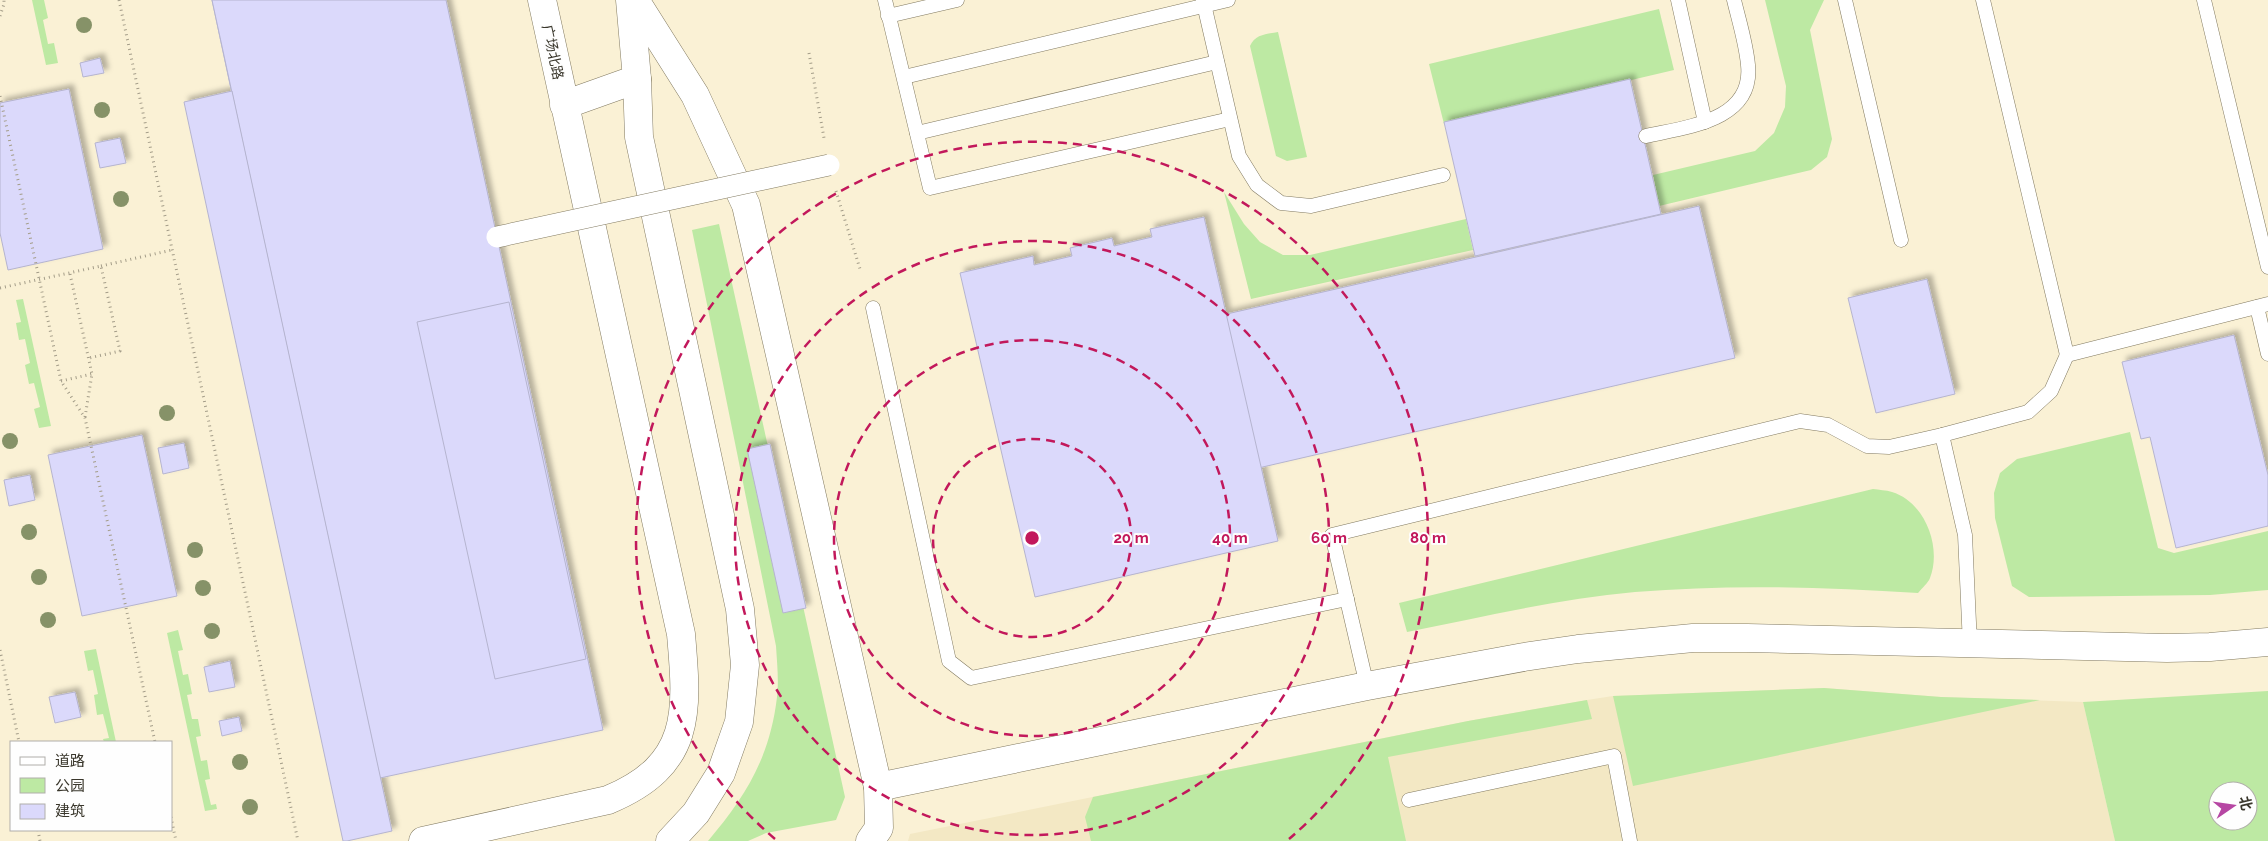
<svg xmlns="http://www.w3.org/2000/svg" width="2268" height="841" font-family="Raleway,'Noto Sans SC',sans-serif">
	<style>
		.built { fill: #f3e8c4 }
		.green { fill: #bde9a3; fill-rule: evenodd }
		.building { fill: #dbd9fb; stroke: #b5b4cf; filter: url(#shadow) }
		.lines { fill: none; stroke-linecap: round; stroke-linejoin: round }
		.service-casing { stroke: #827a61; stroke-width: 15 }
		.minor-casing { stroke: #827a61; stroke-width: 29 }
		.primary-casing { stroke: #827a61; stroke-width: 29 }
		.path { stroke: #a49d89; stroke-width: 3; stroke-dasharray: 1 4; stroke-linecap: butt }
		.service { stroke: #fff; stroke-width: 14 }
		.minor { stroke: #fff; stroke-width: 28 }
		.primary { stroke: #fff; stroke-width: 28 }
		.pedestrian-bridge-casing { stroke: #827a61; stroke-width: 22; stroke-linecap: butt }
		.pedestrian-bridge { stroke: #fff; stroke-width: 21 }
		.tree { fill: #869268 }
		.ring { fill: none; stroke: #c2185b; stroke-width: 2.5; stroke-dasharray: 9 6 }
		.labels { text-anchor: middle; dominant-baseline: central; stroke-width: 4; stroke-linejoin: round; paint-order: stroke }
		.street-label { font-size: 14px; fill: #3a372c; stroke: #fefefe }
		.centre { fill: #c2185b; stroke: #fefefe; stroke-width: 2.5 }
		.ring-label { font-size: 15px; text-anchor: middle; font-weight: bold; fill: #c2185b; stroke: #fefefe; stroke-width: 4; stroke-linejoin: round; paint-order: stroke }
	</style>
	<defs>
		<filter id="shadow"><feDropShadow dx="4.5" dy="-4.5" stdDeviation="2.5" flood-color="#0004"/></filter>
	</defs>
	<rect width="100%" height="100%" fill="#faf1d5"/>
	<polygon class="built" points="1824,688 1941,697 2083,702 2115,841 908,841 910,834 1468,721 1587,700 1613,696"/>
	<g class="green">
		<polygon points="32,0 44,0 48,18 43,20 48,44 54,43 58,63 46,65"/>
		<polygon points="1765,0 1824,0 1810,30 1832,139 1827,157 1811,170 1659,206 1653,175 1755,151 1774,133 1785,107 1786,86"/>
		<polygon points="1659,9 1674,70 1444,124 1429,64"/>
		<path d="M1278,32L1307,157L1287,161L1276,156L1250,46C1255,34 1267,34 1278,32Z"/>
		<polygon points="1224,192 1244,224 1260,242 1283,255 1310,255 1466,219 1473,250 1251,299"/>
		<path d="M719,224L845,797L836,820L766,833L748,841H708C746,796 770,757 777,697C779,681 777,663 776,646L692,230Z"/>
		<polygon points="23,299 51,426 39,428 34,409 40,407 34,383 29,384 25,365 30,363 25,339 19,340 16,323 21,322 16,300"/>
		<polygon points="2130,432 2158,548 2174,553 2268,531 2268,590 2210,595 2029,597 2012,586 1995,518 1994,493 2000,473 2017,459"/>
		<path d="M1873,489C1879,490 1886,490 1892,492C1925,502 1942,547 1930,578C1928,583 1922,588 1918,593C1823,587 1730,584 1635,592C1558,599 1482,617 1407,632L1399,603Z"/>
		<polygon points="178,630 183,650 178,651 183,675 188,674 192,694 187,695 192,719 198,719 201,736 196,737 201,761 207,760 210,779 205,780 211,805 216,804 217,809 205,811 167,633"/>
		<polygon points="96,649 116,742 104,742 103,739 109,738 103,714 97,715 94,695 98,694 93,670 88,671 84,651"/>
		<polygon points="1824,688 1941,697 2040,700 1633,786 1613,696"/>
		<path d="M2268,691V841H2115L2083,702ZM2218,791H2248V821H2218Z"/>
		<polygon points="1587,700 1592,719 1388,757 1406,841 1091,841 1085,817 1093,797 1468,721"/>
	</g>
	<g class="building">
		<polygon points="212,0 438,0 399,8 409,55 232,94"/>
		<polygon points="212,0 446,0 603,730 380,778"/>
		<polygon points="100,58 104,73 83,77 80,63"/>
		<polygon points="1630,79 1661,214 1475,256 1444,122"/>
		<polygon points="69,89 103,249 8,270 0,233 0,103"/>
		<polygon points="232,91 392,831 347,841 343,841 184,102"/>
		<polygon points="120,138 126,163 100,168 95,143"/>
		<polygon points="1699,206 1735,358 1254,469 1218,316"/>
		<polygon points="1204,217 1278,541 1035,597 960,273 1033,256 1034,265 1072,256 1070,248 1112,238 1114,246 1152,237 1150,229"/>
		<polygon points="1927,279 1955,394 1876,413 1848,298"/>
		<polygon points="509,302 586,659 495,679 417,322"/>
		<polygon points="2234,335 2268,475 2268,526 2176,548 2150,437 2141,439 2122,362"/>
		<polygon points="142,435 177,596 82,616 48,455"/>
		<polygon points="184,443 189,468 163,474 158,448"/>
		<polygon points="770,444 806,608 783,613 747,449"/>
		<polygon points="30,475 35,500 9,506 4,480"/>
		<polygon points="230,661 235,687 209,692 204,667"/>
		<polygon points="75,692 81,717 55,723 49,697"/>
		<polygon points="239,717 242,731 222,736 219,721"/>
	</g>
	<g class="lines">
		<g class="service-casing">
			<g id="service">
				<polyline points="885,0 930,188 1230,119"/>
				<polyline points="1203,0 1239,156 1257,185 1281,203 1311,206 1443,175"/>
				<polyline points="1678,0 1705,122"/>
				<polyline points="1845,0 1901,240"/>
				<polyline points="1983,0 2067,355 2268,304"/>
				<polyline points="2204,0 2268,267"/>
				<polyline points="888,16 957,0"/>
				<polyline points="904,77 1228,0"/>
				<polyline points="917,133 1217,62"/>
				<path d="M1646,136C1686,127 1754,121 1748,65C1746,43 1739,21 1734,0"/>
				<polyline points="2257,307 2268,354"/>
				<polyline points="873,308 949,661 971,678 1347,599"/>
				<polyline points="1942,435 1965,535 1970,645"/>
				<polyline points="1367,686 1332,535 1800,421 1828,425 1867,446 1889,447 1942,435 2028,412 2051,391 2067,355"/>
				<polyline points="1409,800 1614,756 1630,841"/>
			</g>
		</g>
		<g class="minor-casing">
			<g id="minor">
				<polyline points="635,0 695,95 746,205 878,787 879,828 870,841"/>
				<polyline points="564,105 637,79"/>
				<polyline points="878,787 1367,686 1524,657 1578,649 1693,638 1747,638 2167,648 2210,647 2268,642"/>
				<path d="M423,841L608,800C692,765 688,713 681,634L542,0"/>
			</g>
		</g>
		<g class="primary-casing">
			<polyline id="primary" points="630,0 637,79 639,137 740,609 745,665 739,722 721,773 696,813 670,841"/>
		</g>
		<g class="path">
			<polyline points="119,0 298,841"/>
			<polyline points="0,16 4,4 4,0"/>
			<polyline points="809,53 824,138"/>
			<polyline points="0,96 61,381 85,418 155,742"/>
			<polyline points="836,191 860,269"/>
			<polyline points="101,266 172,250"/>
			<polyline points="70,274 92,374 85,417"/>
			<polyline points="0,288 101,266 120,351 89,358"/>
			<polyline points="61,381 92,374"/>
			<polyline points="0,650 19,742"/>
			<polyline points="171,817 176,841"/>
			<polyline points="38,830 40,841"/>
		</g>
		<use href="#service" class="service"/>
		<use href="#minor" class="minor"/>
		<use href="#primary" class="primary"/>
		<g class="pedestrian-bridge-casing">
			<polyline id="pedestrian-bridge" points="497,237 829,165"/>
		</g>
		<use href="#pedestrian-bridge" class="pedestrian-bridge"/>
	</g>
	<g class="tree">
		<circle cx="84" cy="25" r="8"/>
		<circle cx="102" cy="110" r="8"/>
		<circle cx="121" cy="199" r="8"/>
		<circle cx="167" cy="413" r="8"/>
		<circle cx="10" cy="441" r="8"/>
		<circle cx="29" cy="532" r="8"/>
		<circle cx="195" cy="550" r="8"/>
		<circle cx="39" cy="577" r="8"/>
		<circle cx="203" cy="588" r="8"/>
		<circle cx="48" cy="620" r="8"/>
		<circle cx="212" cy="631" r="8"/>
		<circle cx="240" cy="762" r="8"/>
		<circle cx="250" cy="807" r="8"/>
	</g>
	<g class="ring">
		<circle cx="1032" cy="538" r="99"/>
		<circle cx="1032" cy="538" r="198"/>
		<circle cx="1032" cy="538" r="297"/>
		<path d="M775 839A396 396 0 1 1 1289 839"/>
	</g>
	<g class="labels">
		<g class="street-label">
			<text transform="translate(553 52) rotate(78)">广场北路</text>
		</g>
	</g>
	<circle cx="1032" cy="538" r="8" class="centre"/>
	<g class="ring-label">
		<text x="1131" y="543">20 m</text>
		<text x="1230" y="543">40 m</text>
		<text x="1329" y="543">60 m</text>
		<text x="1428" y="543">80 m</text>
	</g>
	<rect x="10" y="741" width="162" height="90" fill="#fefefe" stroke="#b0aeaa"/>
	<rect x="20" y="757" width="25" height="8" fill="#ffffff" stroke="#b0aeaa"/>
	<text x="55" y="766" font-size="15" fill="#3a372c">道路</text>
	<rect x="20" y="778" width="25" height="15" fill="#bde9a3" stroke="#b0aeaa"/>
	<text x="55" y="791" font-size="15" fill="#3a372c">公园</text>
	<rect x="20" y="804" width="25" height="15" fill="#dbd9fb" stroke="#b0aeaa"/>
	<text x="55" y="816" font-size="15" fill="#3a372c">建筑</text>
	<g transform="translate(2233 806) rotate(77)"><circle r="24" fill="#fefefe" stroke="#b0aeaa"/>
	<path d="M0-4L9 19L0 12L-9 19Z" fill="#b646a3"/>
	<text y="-8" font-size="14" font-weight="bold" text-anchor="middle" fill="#3a372c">北</text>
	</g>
</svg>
